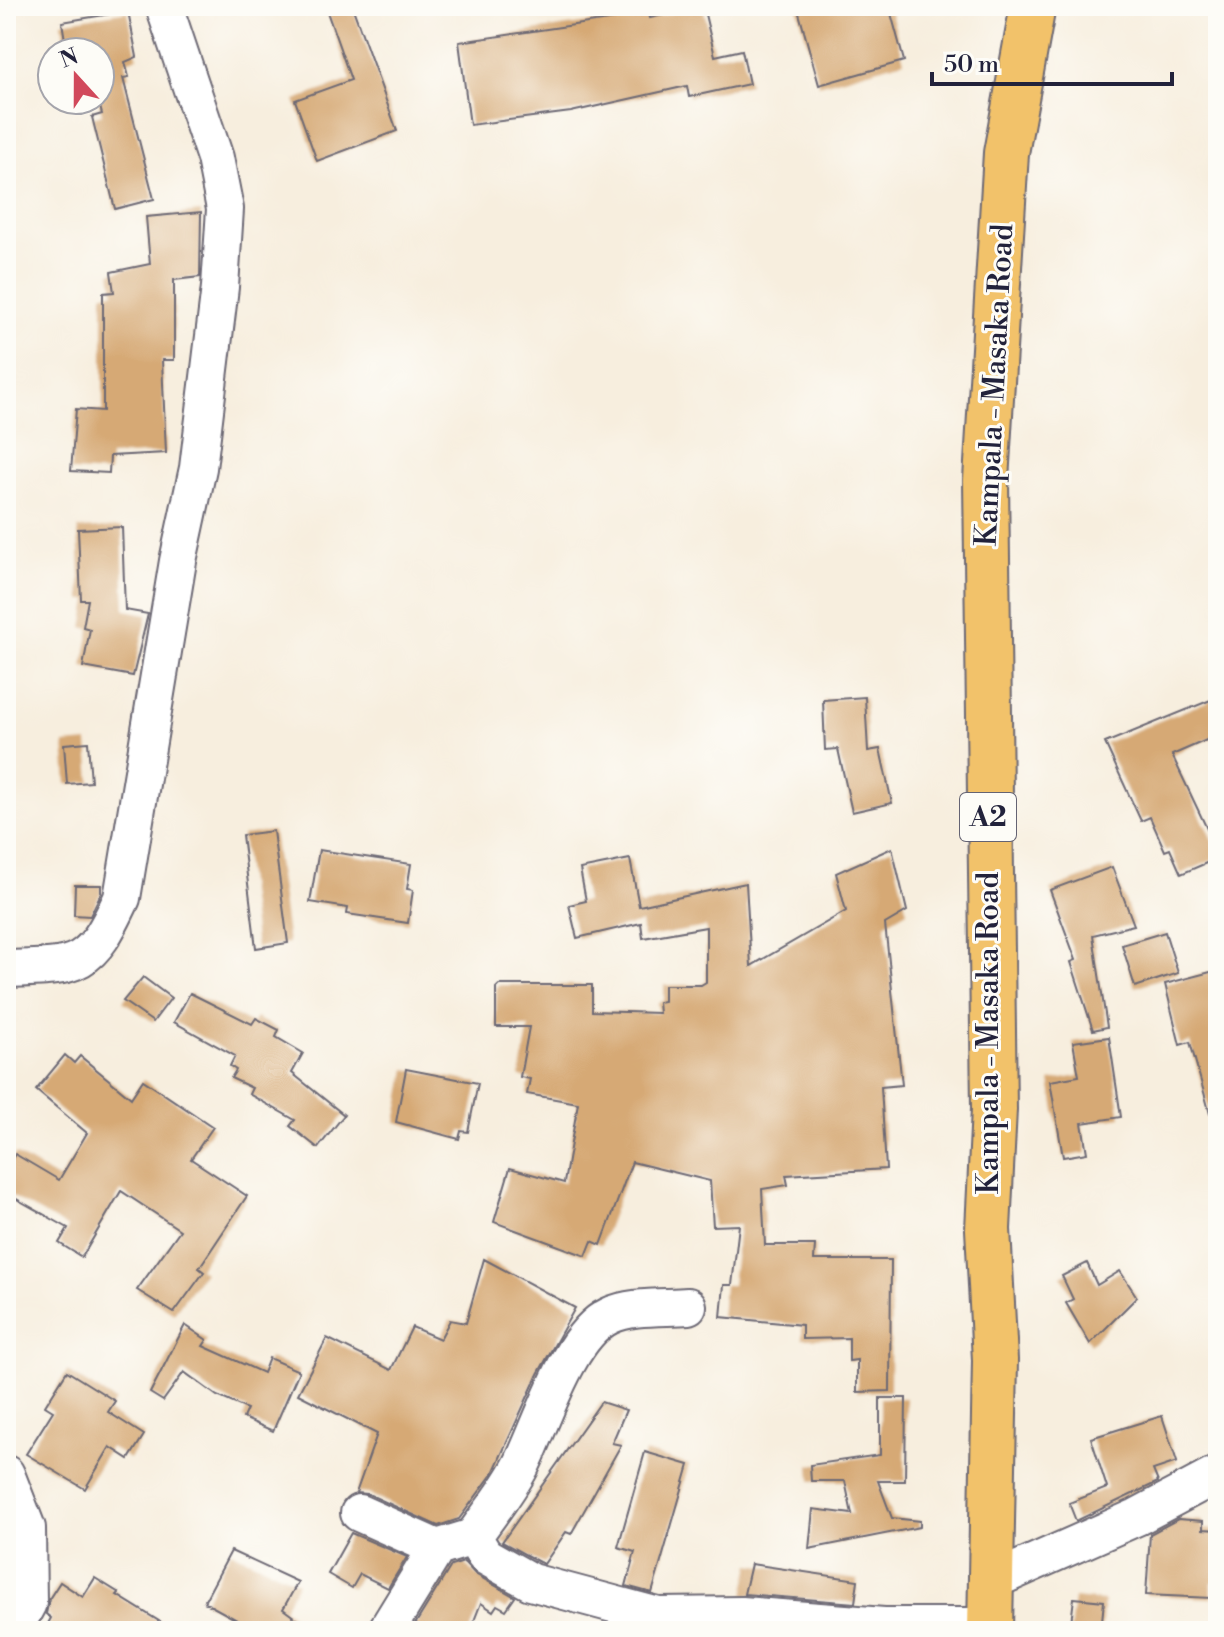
<svg xmlns="http://www.w3.org/2000/svg" width="1224" height="1637" font-family="'Libre Bodoni',serif">
	<style>
		.building { fill: #d6a975 }
		.lines { fill: none; stroke-linecap: round; stroke-linejoin: round }
		.minor-casing { stroke: #6d6974; stroke-width: 40 }
		.primary-casing { stroke: #6d6974; stroke-width: 48 }
		.minor { stroke: #fff; stroke-width: 36 }
		.primary { stroke: #f2c26a; stroke-width: 44 }
		.labels { text-anchor: middle; dominant-baseline: central; stroke-width: 6; stroke-linejoin: round; paint-order: stroke }
		.shield { fill: #fdfcf7; stroke: #646373; stroke-width: 2 }
		.shield-label { font-size: 28px; font-weight: bold; fill: #22223b }
		.street-label { font-size: 30px; fill: #22223b; stroke: #fdfcf7 }
	</style>
	<rect width="100%" height="100%" fill="#fdfcf7"/>
	<filter id="ink" filterUnits="userSpaceOnUse"><feTurbulence type="fractalNoise" baseFrequency=".0125" numOctaves="2"/><feDisplacementMap in="SourceGraphic" scale="16" xChannelSelector="R" yChannelSelector="G"/><feConvolveMatrix kernelMatrix="1 2 1 2 8 2 1 2 1" color-interpolation-filters="sRGB"/></filter>
	<filter id="wash" filterUnits="userSpaceOnUse"><feTurbulence type="fractalNoise" baseFrequency=".006" numOctaves="4" result="noise"/><feDisplacementMap in="SourceGraphic" scale="32" xChannelSelector="R" yChannelSelector="G"/><feGaussianBlur stdDeviation="1.8" result="paint"/><feColorMatrix in="noise" values="0 0 0 0 0 0 0 0 0 0 0 0 0 0 0 0 0 1.4 0 .05"/><feComposite in="paint" operator="in"/></filter>
	<g filter="url(#wash)">
		<rect width="100%" height="100%" fill="#f7eede"/>
		<g id="blocks">
			<g class="building">
				<polygon points="325,6 352,6 397,131 317,161 295,100 351,80"/>
				<polygon points="703,6 715,56 742,50 749,84 689,97 687,86 571,112 470,125 459,42 649,14 650,18"/>
				<polygon points="797,6 889,6 904,61 819,85"/>
				<polygon points="128,11 137,57 125,62 129,77 123,78 154,199 115,209 92,117 102,114 98,100 100,52 67,52 62,22"/>
				<polygon points="201,212 200,277 174,280 174,360 162,360 166,453 110,456 109,473 71,471 76,409 103,411 103,293 114,292 111,272 150,264 146,217"/>
				<polygon points="122,527 125,610 148,614 133,676 83,667 90,629 83,627 88,600 81,600 78,529"/>
				<polygon points="865,697 868,751 880,749 892,803 852,812 838,749 825,750 823,700"/>
				<polygon points="1218,697 1218,735 1172,755 1218,852 1218,858 1181,874 1170,849 1165,851 1150,817 1141,821 1105,743"/>
				<polygon points="88,742 91,782 67,784 64,744"/>
				<polygon points="273,831 288,943 256,948 242,835"/>
				<polygon points="892,848 907,911 885,924 902,1085 881,1087 886,1169 786,1175 788,1185 762,1189 765,1245 815,1245 814,1260 891,1260 890,1391 857,1392 857,1360 849,1361 849,1338 802,1339 802,1325 721,1317 724,1285 732,1285 739,1225 713,1226 710,1181 632,1162 601,1245 592,1241 586,1256 494,1222 510,1168 564,1183 578,1103 527,1094 530,1079 520,1077 529,1027 496,1027 496,988 499,985 592,985 592,1011 659,1013 658,1002 664,1001 664,985 701,985 706,982 706,927 643,938 641,923 577,938 569,905 586,901 580,869 630,859 639,906 746,883 751,966 846,911 836,873"/>
				<polygon points="319,850 411,864 407,889 413,890 408,923 347,914 348,908 310,902"/>
				<polygon points="1112,867 1134,925 1093,935 1107,1027 1093,1030 1071,962 1076,960 1050,890"/>
				<polygon points="75,885 101,885 101,893 90,916 74,915"/>
				<polygon points="1165,932 1178,973 1135,987 1122,945"/>
				<polygon points="1218,970 1218,1113 1210,1114 1190,1042 1180,1045 1165,984"/>
				<polygon points="143,977 171,998 153,1022 123,1001"/>
				<polygon points="190,993 252,1024 256,1018 279,1030 276,1037 303,1053 292,1073 344,1115 318,1148 290,1126 295,1120 249,1094 252,1088 231,1078 236,1070 230,1066 235,1056 174,1022"/>
				<polygon points="1109,1037 1121,1117 1082,1123 1087,1153 1063,1157 1050,1081 1079,1076 1073,1042"/>
				<polygon points="65,1055 74,1063 80,1056 131,1098 143,1080 213,1127 191,1159 247,1196 199,1268 204,1272 174,1313 137,1290 180,1230 121,1191 82,1257 59,1243 68,1228 6,1193 6,1169 15,1154 59,1180 87,1133 36,1090"/>
				<polygon points="406,1069 478,1083 468,1132 461,1131 459,1139 396,1122"/>
				<polygon points="484,1259 575,1308 538,1374 493,1473 459,1519 438,1526 368,1494 356,1493 377,1434 298,1394 327,1338 391,1370 412,1327 440,1339 450,1320 466,1323"/>
				<polygon points="1087,1263 1097,1285 1120,1271 1137,1297 1090,1344 1066,1303 1073,1299 1062,1276"/>
				<polygon points="185,1325 207,1340 203,1346 263,1373 269,1358 299,1371 273,1431 243,1418 247,1409 217,1396 184,1372 163,1401 150,1393"/>
				<polygon points="67,1371 115,1401 108,1412 144,1435 129,1459 110,1447 85,1489 26,1454 53,1411 45,1406"/>
				<polygon points="880,1398 906,1398 905,1481 878,1481 892,1518 920,1521 920,1527 809,1549 813,1509 852,1514 845,1481 811,1481 810,1465 880,1455"/>
				<polygon points="601,1402 626,1410 612,1443 621,1445 571,1534 566,1532 544,1564 539,1562 502,1542"/>
				<polygon points="1162,1416 1177,1462 1153,1470 1158,1482 1076,1521 1069,1503 1107,1488 1091,1438"/>
				<polygon points="645,1452 689,1465 652,1593 626,1586 635,1552 618,1547"/>
				<polygon points="1178,1519 1203,1521 1203,1529 1218,1530 1218,1582 1212,1582 1212,1598 1146,1595 1150,1534"/>
				<polygon points="351,1533 407,1557 388,1588 360,1574 352,1588 328,1574"/>
				<polygon points="231,1551 298,1582 283,1609 313,1631 257,1631 204,1602"/>
				<polygon points="464,1562 475,1574 515,1597 506,1610 497,1605 493,1611 481,1603 470,1631 411,1631 451,1566"/>
				<polygon points="751,1564 858,1580 855,1603 744,1594"/>
				<polygon points="95,1578 119,1593 117,1595 175,1631 44,1631 51,1618 46,1614 49,1599 60,1582 83,1597"/>
				<polygon points="1074,1598 1104,1601 1101,1631 1070,1631"/>
			</g>
		</g>
	</g>
	<g filter="url(#ink)">
		<use href="#blocks" fill-opacity="0" stroke="#6d6974" stroke-width="2"/>
		<g class="lines">
			<g class="minor-casing">
				<g id="minor">
					<path d="M6,969C80,967 90,967 122,898L178,561L198,468L220,287L225,209L215,158L164,6"/>
					<path d="M688,1306C664,1308 631,1305 609,1316C567,1336 542,1425 521,1466C508,1491 489,1514 473,1537L485,1556L531,1582L658,1616L742,1615L884,1626H991"/>
					<polyline points="6,1474 27,1528 28,1603 13,1631"/>
					<polyline points="359,1513 437,1548"/>
					<polyline points="992,1581 1137,1517 1218,1474"/>
					<polyline points="386,1631 437,1548 473,1537"/>
				</g>
			</g>
			<g class="primary-casing">
				<polyline id="primary" points="990,1631 995,1360 988,1229 994,1109 986,480 1006,153 1033,6"/>
			</g>
			<use href="#minor" class="minor"/>
			<use href="#primary" class="primary"/>
		</g>
	</g>
	<g class="labels">
		<rect class="shield" x="960" y="793" width="56" height="48" rx="6"/>
		<g class="shield-label">
			<text x="988" y="817">A2</text>
		</g>
		<g class="street-label">
			<text transform="translate(995 385) rotate(-87)">Kampala - Masaka Road</text>
			<text transform="translate(989 1033) rotate(-90)">Kampala - Masaka Road</text>
		</g>
	</g>
	<rect width="1224" height="1637" fill="none" stroke="#fdfcf7" stroke-width="32"/>
	<g transform="translate(76 76) rotate(339)"><circle r="38" fill="#fdfcf7" stroke="#a5a5ac" stroke-width="2"/>
	<path d="M0-6L14 30L0 20L-14 30Z" fill="#d1495b"/>
	<text y="-12" font-size="22" font-weight="bold" text-anchor="middle" fill="#22223b">N</text>
	</g>
	<path d="M932 72v12h240v-12" fill="none" stroke="#22223b" stroke-width="4"/>
	<text x="944" y="72" font-size="24" fill="#22223b" stroke="#fdfcf7" stroke-width="6" paint-order="stroke">50 m</text>
</svg>
